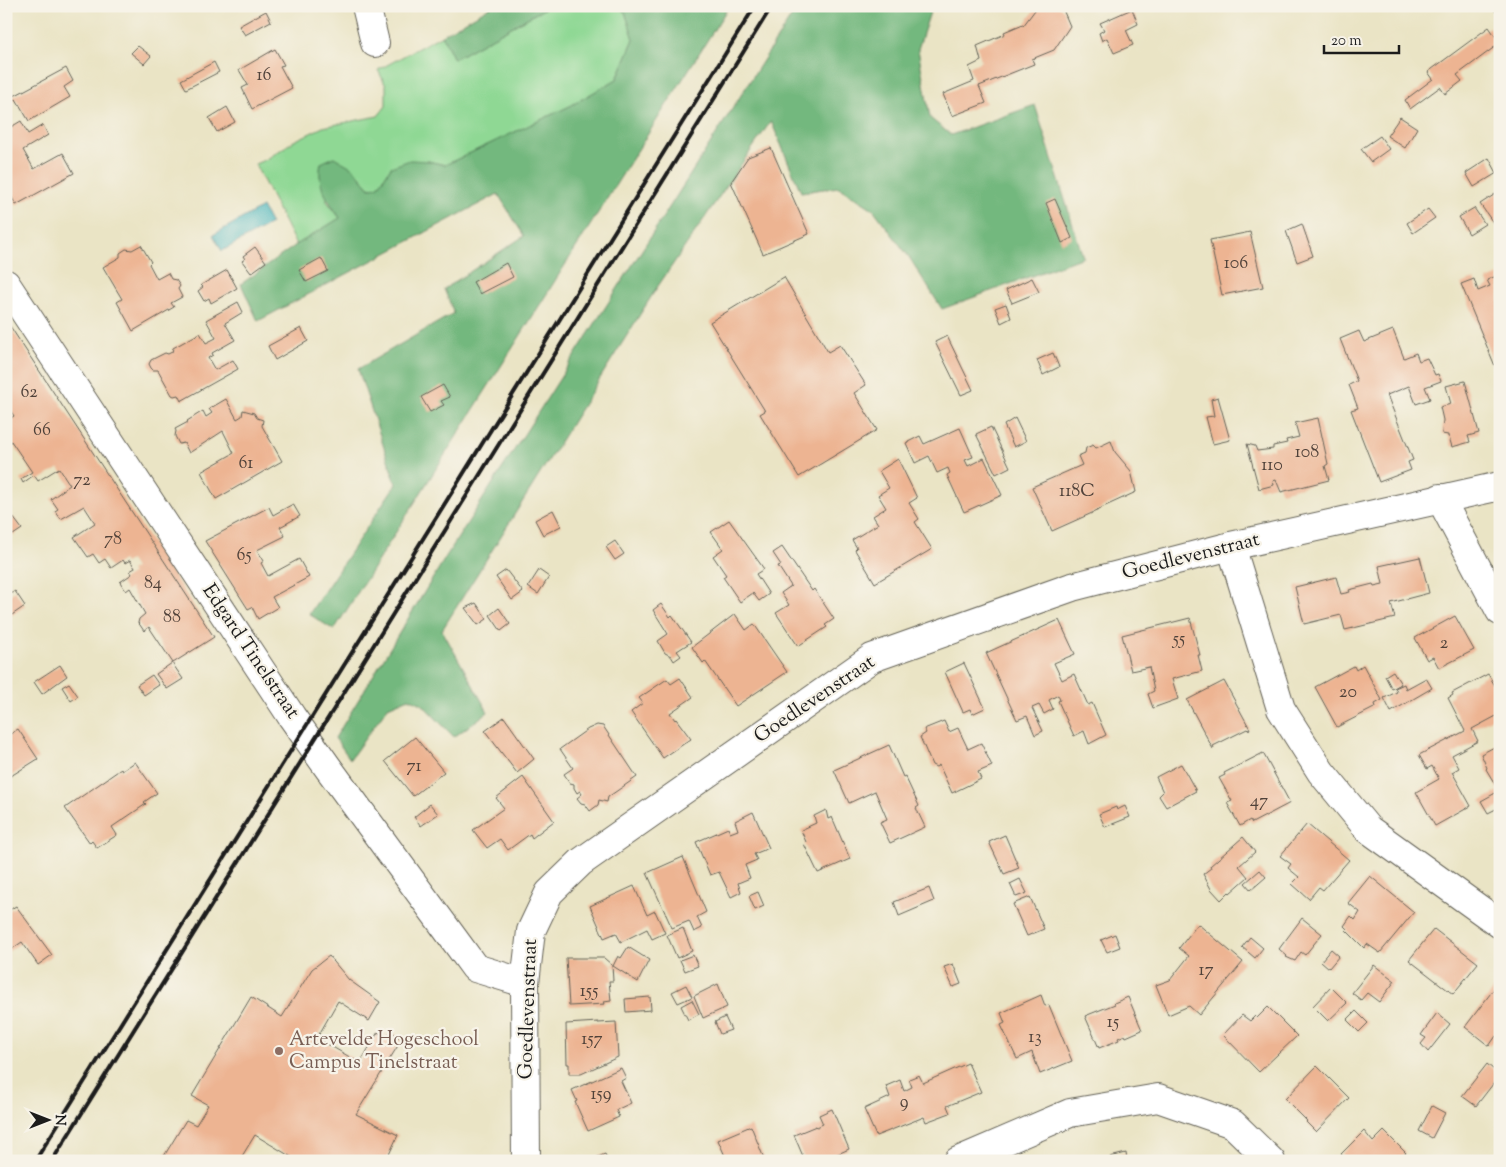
<svg xmlns="http://www.w3.org/2000/svg" width="1506" height="1167" font-family="'Sorts Mill Goudy',serif">
	<style>
		.green { fill: #8fd894; stroke: #567a58 }
		.forest { fill: #73b87e; stroke: #486a4d }
		.water { fill: #42b2b9; stroke: #2f676a }
		.building { fill: #edb492 }
		.lines { fill: none; stroke-linecap: round; stroke-linejoin: round }
		.street-casing { stroke: #646257; stroke-width: 30 }
		.street { stroke: #fff; stroke-width: 28 }
		.rail { stroke: #1c1c1c; stroke-width: 4 }
		.education-dot { fill: #8d6e63; stroke: #f7f3e8; stroke-width: 2 }
		.labels { text-anchor: middle; dominant-baseline: central; stroke-width: 4.5; stroke-linejoin: round; paint-order: stroke }
		.number-label { font-size: 18px; fill: #50423a }
		.street-label { font-size: 20px; fill: #1c1c1c; stroke: #f7f3e8 }
		.education-label { font-size: 20px; fill: #785e54; stroke: #f7f3e8; text-anchor: start }
	</style>
	<rect width="100%" height="100%" fill="#f7f3e8"/>
	<filter id="ink" filterUnits="userSpaceOnUse"><feTurbulence type="fractalNoise" baseFrequency=".02" numOctaves="2"/><feDisplacementMap in="SourceGraphic" scale="10" xChannelSelector="R" yChannelSelector="G"/><feConvolveMatrix kernelMatrix="1 2 1 2 8 2 1 2 1" color-interpolation-filters="sRGB"/></filter>
	<filter id="wash" filterUnits="userSpaceOnUse"><feTurbulence type="fractalNoise" baseFrequency=".0096" numOctaves="4" result="noise"/><feDisplacementMap in="SourceGraphic" scale="20" xChannelSelector="R" yChannelSelector="G"/><feGaussianBlur stdDeviation="1.12" result="paint"/><feColorMatrix in="noise" values="0 0 0 0 0 0 0 0 0 0 0 0 0 0 0 0 0 1.4 0 .05"/><feComposite in="paint" operator="in"/></filter>
	<g filter="url(#wash)">
		<rect width="100%" height="100%" fill="#eae4c5"/>
		<polygon class="green" points="549,6 617,6 625,12 634,39 617,79 570,106 445,165 428,161 391,167 378,187 370,188 353,168 326,200 340,218 296,245 255,164 267,159 294,141 323,127 378,116 386,106 386,86 378,70 442,35 454,59"/>
		<g class="forest">
			<polygon points="492,6 549,6 454,59 442,35"/>
			<path d="M617,6H729L334,630L309,614L396,484L358,369L454,313L444,289L524,236L498,194L258,321L241,284L296,245L340,218C328,200 316,185 321,163L334,157L353,168L370,188L378,187L391,167L410,160L428,161L445,165L570,106L617,79L634,39L625,12Z"/>
			<polygon points="798,6 932,6 918,49 930,118 951,135 1035,105 1083,257 942,309 909,257 873,209 839,187 801,192 771,121 656,289 442,630 488,712 454,737 422,704 409,698 388,707 350,759 335,738 447,555"/>
		</g>
		<polygon class="water" points="262,207 271,224 222,251 213,235"/>
		<g id="blocks">
			<g class="building">
				<polygon points="1038,6 1058,6 1065,11 1064,12 1070,26 1054,50 1032,59 1034,64 979,86 986,103 952,116 943,94 974,81 969,67 981,61 977,46 1005,34 1004,32 1023,24 1023,26"/>
				<polygon points="1491,6 1500,6 1500,17"/>
				<polygon points="1132,9 1138,24 1126,30 1133,45 1114,53 1107,38 1102,41 1099,33 1104,30 1100,23"/>
				<polygon points="266,11 271,21 245,35 239,26"/>
				<polygon points="1489,27 1500,43 1457,75 1462,81 1445,94 1440,87 1410,109 1405,100 1433,79 1428,72"/>
				<polygon points="138,46 151,56 144,64 131,53"/>
				<polygon points="275,49 284,65 280,66 292,88 252,109 242,88 248,85 239,70"/>
				<polygon points="214,62 219,72 186,89 181,80"/>
				<polygon points="66,68 73,81 64,87 70,97 29,121 16,99 6,105 6,82 14,96"/>
				<polygon points="227,107 235,122 217,132 209,118"/>
				<polygon points="1400,117 1417,128 1405,148 1387,136"/>
				<polygon points="21,121 28,134 43,125 48,135 23,150 34,169 63,153 74,173 16,205 6,187 6,130"/>
				<polygon points="1380,136 1389,149 1371,162 1361,149"/>
				<polygon points="771,148 809,234 763,254 731,182 748,157"/>
				<polygon points="1489,158 1497,173 1474,187 1466,173"/>
				<polygon points="1500,191 1500,217 1498,217 1500,220 1494,224 1480,204"/>
				<polygon points="1055,199 1072,238 1062,243 1046,203"/>
				<polygon points="1474,208 1485,224 1469,234 1459,217"/>
				<polygon points="1428,209 1435,218 1413,233 1407,223"/>
				<polygon points="1302,224 1313,256 1297,262 1286,231"/>
				<polygon points="1250,232 1263,287 1222,295 1210,240"/>
				<polygon points="141,245 151,262 149,264 157,279 168,273 171,279 176,280 180,286 178,289 182,297 171,303 174,307 133,331 117,302 122,299 103,267 120,257 120,253 126,249 132,250"/>
				<polygon points="255,247 266,262 251,273 242,261 245,259 243,256"/>
				<polygon points="321,258 328,271 306,282 299,270"/>
				<polygon points="506,263 513,277 480,294 473,282"/>
				<polygon points="227,270 237,288 211,303 209,298 204,301 198,291 203,287 201,285"/>
				<polygon points="1499,275 1500,363 1495,366 1461,284 1474,279 1478,291 1490,286 1487,280"/>
				<polygon points="784,277 828,352 840,345 866,385 854,393 877,430 799,477 760,414 765,411 710,322"/>
				<polygon points="1032,278 1039,292 1012,303 1006,290"/>
				<polygon points="238,302 243,312 225,323 235,340 212,353 213,355 208,358 215,370 233,360 238,369 181,401 178,395 174,396 172,395 158,370 153,370 151,368 149,364 151,360 165,353 168,354 172,352 173,348 200,333 206,343 216,338 206,320"/>
				<polygon points="1006,304 1011,318 1001,323 995,308"/>
				<polygon points="6,320 214,637 173,663 149,627 144,631 140,625 138,623 139,619 145,614 130,588 126,591 120,582 132,574 130,571 135,568 130,560 125,563 123,560 111,568 105,559 99,563 93,554 88,557 74,537 95,523 84,506 61,519 55,511 58,509 51,499 70,485 59,468 38,481 34,475 23,483 21,479 32,472 11,441 6,444 6,421 14,416 6,404"/>
				<polygon points="301,328 308,341 275,360 268,346"/>
				<polygon points="1393,330 1404,358 1416,353 1419,361 1427,358 1435,375 1438,374 1441,381 1425,387 1430,399 1416,404 1409,386 1387,395 1413,460 1408,462 1411,470 1379,482 1351,410 1358,408 1349,385 1357,381 1340,339 1359,331 1364,342"/>
				<polygon points="947,336 973,390 961,395 935,342"/>
				<polygon points="1053,353 1059,367 1043,375 1037,360"/>
				<polygon points="1465,381 1479,433 1468,436 1470,442 1452,447 1449,437 1448,437 1448,435 1442,434 1443,420 1440,407 1451,404 1446,386"/>
				<polygon points="443,385 450,397 441,401 444,405 430,412 421,397"/>
				<polygon points="1218,397 1230,440 1213,444 1206,417 1214,416 1211,399"/>
				<polygon points="226,399 237,419 242,416 243,410 254,413 257,418 263,420 262,426 282,461 216,499 201,472 234,453 223,431 189,453 184,443 179,444 175,436 176,431 175,429 188,422 187,421 203,411 206,417 212,413 209,409"/>
				<polygon points="1015,418 1026,441 1014,447 1004,425"/>
				<polygon points="1318,418 1328,464 1325,466 1329,480 1281,492 1276,480 1273,481 1274,485 1259,489 1247,444 1255,446 1257,451 1273,449 1273,446 1287,443 1286,440 1299,437 1295,423"/>
				<polygon points="991,427 1010,467 996,474 976,434"/>
				<polygon points="960,428 973,457 965,460 968,466 984,458 1002,495 964,512 947,475 950,473 948,468 937,473 929,456 915,463 906,443 920,436 924,444"/>
				<polygon points="1111,441 1115,452 1131,471 1136,492 1101,508 1101,509 1052,531 1032,487 1082,465 1078,456 1085,453 1086,448 1093,445 1096,448"/>
				<polygon points="898,459 917,498 909,503 919,519 915,522 932,549 875,583 855,550 857,548 852,540 878,524 873,516 886,508 878,495 889,488 879,471"/>
				<polygon points="293,504 300,516 280,527 285,536 257,550 264,561 261,563 268,576 299,559 309,577 272,597 278,607 258,619 252,607 248,609 205,541 269,507 273,515"/>
				<polygon points="553,510 561,526 543,535 535,520"/>
				<polygon points="13,517 22,529 13,535 6,525 6,522"/>
				<polygon points="729,520 764,569 756,574 769,594 759,601 753,593 740,602 723,577 726,575 713,556 723,549 711,532"/>
				<polygon points="615,541 624,554 615,560 606,547"/>
				<polygon points="782,547 812,591 814,589 834,619 825,625 827,627 798,646 776,613 789,605 781,593 791,586 778,566 781,565 773,553"/>
				<polygon points="1420,557 1429,593 1391,603 1395,618 1345,630 1341,615 1304,624 1295,587 1336,577 1341,594 1350,592 1349,590 1373,584 1374,586 1383,584 1379,566"/>
				<polygon points="506,570 523,592 512,600 496,577"/>
				<polygon points="539,570 549,577 538,594 528,587"/>
				<polygon points="15,591 25,606 6,619 6,597"/>
				<polygon points="476,603 487,619 478,625 465,608"/>
				<polygon points="661,604 670,617 672,615 691,642 677,651 681,656 674,661 671,656 665,653 658,641 668,634 653,610"/>
				<polygon points="499,608 510,624 501,631 490,615"/>
				<polygon points="735,614 746,630 754,624 787,672 736,706 705,661 703,663 692,647"/>
				<polygon points="1455,616 1474,650 1439,668 1433,657 1427,660 1415,638"/>
				<polygon points="1190,618 1200,655 1198,655 1202,671 1172,679 1178,699 1153,708 1148,694 1154,691 1149,667 1131,671 1122,635"/>
				<polygon points="1059,620 1075,654 1054,663 1062,680 1074,674 1088,705 1092,703 1106,735 1089,744 1084,731 1074,736 1058,701 1060,700 1058,695 1049,700 1053,709 1044,714 1039,705 1032,708 1043,731 1035,735 1027,716 1017,720 986,653"/>
				<polygon points="172,663 183,679 167,689 156,674"/>
				<polygon points="964,663 985,708 972,714 970,709 963,712 945,672"/>
				<polygon points="60,665 67,676 42,694 34,682"/>
				<polygon points="1363,665 1382,700 1375,704 1376,707 1337,727 1315,687 1354,666 1356,670"/>
				<polygon points="1393,671 1401,684 1392,689 1385,676"/>
				<polygon points="1488,674 1500,694 1500,714 1472,729 1478,741 1452,755 1459,768 1452,772 1471,806 1435,826 1416,792 1439,779 1432,766 1427,769 1419,755 1465,731 1448,698 1453,695 1452,693"/>
				<polygon points="152,675 159,685 144,695 137,685"/>
				<polygon points="680,678 693,697 670,713 675,720 676,719 691,739 663,758 631,712 643,703 639,698 667,679 671,684"/>
				<polygon points="1426,678 1432,688 1391,712 1384,698 1397,692 1395,688 1404,684 1406,689"/>
				<polygon points="1224,681 1250,729 1248,730 1247,729 1213,746 1214,748 1213,749 1187,700"/>
				<polygon points="69,683 78,696 71,701 62,687"/>
				<polygon points="504,717 534,759 517,773 485,731"/>
				<polygon points="944,721 949,732 958,728 968,749 981,743 992,766 978,772 981,779 952,793 939,765 936,767 932,765 920,737 926,733 924,729"/>
				<polygon points="597,725 603,726 637,777 608,797 607,802 599,800 598,805 590,811 585,804 581,803 577,798 582,794 580,791 577,793 574,788 574,784 570,783 564,774 573,768 560,749 588,729"/>
				<polygon points="18,729 38,759 6,779 6,737"/>
				<polygon points="415,737 444,772 413,796 385,761"/>
				<polygon points="1500,744 1500,807 1488,813 1481,801 1499,791 1486,769 1487,768 1481,754"/>
				<polygon points="889,745 903,777 905,776 919,806 916,808 925,827 890,843 880,822 887,819 875,791 849,803 834,770"/>
				<polygon points="1263,753 1290,803 1252,823 1250,820 1240,826 1227,803 1232,801 1219,778 1225,775 1224,773"/>
				<polygon points="135,762 157,793 144,802 146,804 112,827 117,835 97,848 92,841 90,843 65,808 121,769 122,771"/>
				<polygon points="1181,764 1196,791 1166,807 1159,796 1163,792 1156,777"/>
				<polygon points="523,777 554,821 532,838 530,834 508,850 500,839 487,848 473,830 504,808 496,798"/>
				<polygon points="430,804 438,814 421,826 414,817"/>
				<polygon points="1125,806 1130,817 1105,827 1099,814 1116,807 1117,810"/>
				<polygon points="826,810 828,819 832,817 850,859 818,873 804,844 806,842 801,830 816,823 814,816"/>
				<polygon points="753,812 769,848 754,854 757,860 745,865 750,878 738,883 741,892 731,897 719,872 710,875 696,842 728,828 730,833 738,830 735,821"/>
				<polygon points="1307,824 1349,860 1323,890 1319,887 1309,899 1292,884 1299,877 1288,868 1291,864 1280,856"/>
				<polygon points="1005,835 1019,868 1004,874 989,842"/>
				<polygon points="1243,837 1255,852 1239,866 1248,877 1230,893 1229,892 1221,900 1211,889 1203,874 1211,868 1210,866"/>
				<polygon points="683,857 706,912 697,917 702,928 694,932 689,921 672,928 647,873"/>
				<polygon points="1260,870 1266,877 1251,890 1245,883"/>
				<polygon points="1370,876 1414,912 1380,953 1367,944 1364,948 1346,930 1347,929 1344,926 1351,916 1355,920 1360,912 1348,903"/>
				<polygon points="1020,879 1027,893 1016,897 1010,884"/>
				<polygon points="634,886 647,915 655,911 665,933 652,939 647,929 621,942 616,933 604,938 590,906"/>
				<polygon points="929,888 934,901 899,916 894,902"/>
				<polygon points="758,892 764,906 755,910 749,896"/>
				<polygon points="1030,897 1044,929 1027,936 1013,904"/>
				<polygon points="16,906 52,955 38,965 22,942 6,953 6,912"/>
				<polygon points="1302,918 1322,934 1305,955 1301,952 1295,961 1286,957 1287,956 1279,949"/>
				<polygon points="1198,924 1243,962 1199,1015 1189,1006 1168,1015 1156,985 1170,980 1189,956 1179,948"/>
				<polygon points="683,928 692,951 677,958 667,935"/>
				<polygon points="1434,929 1478,963 1453,994 1409,960"/>
				<polygon points="1115,934 1120,947 1107,952 1101,940"/>
				<polygon points="1250,937 1263,948 1255,958 1242,947"/>
				<polygon points="628,947 649,960 638,982 613,966 618,956 621,958"/>
				<polygon points="1331,949 1339,956 1329,968 1321,961"/>
				<polygon points="693,955 698,966 685,971 680,960"/>
				<polygon points="329,956 349,980 380,1002 369,1021 338,1001 317,1038 360,1063 378,1032 386,1038 391,1032 402,1039 356,1114 398,1135 386,1161 298,1161 255,1135 239,1161 161,1161 186,1120 196,1125 208,1105 192,1096 251,997 282,1017 312,969"/>
				<polygon points="566,958 604,958 612,965 613,981 609,981 611,1001 604,1002 605,1004 569,1006"/>
				<polygon points="953,964 961,984 953,987 944,967"/>
				<polygon points="1374,965 1395,981 1379,1002 1367,993 1361,1000 1352,993"/>
				<polygon points="1500,981 1500,1040 1496,1036 1489,1046 1465,1027"/>
				<polygon points="718,984 727,1007 703,1018 694,996"/>
				<polygon points="686,985 692,997 678,1003 672,992"/>
				<polygon points="1331,987 1347,1003 1328,1021 1313,1006"/>
				<polygon points="1041,995 1045,1006 1049,1005 1072,1061 1040,1074 1032,1052 1017,1059 1001,1025 1005,1023 1001,1013"/>
				<polygon points="650,997 651,1010 626,1012 625,999"/>
				<polygon points="1128,997 1142,1030 1126,1037 1125,1035 1118,1038 1119,1040 1099,1048 1085,1016 1115,1004 1114,1003"/>
				<polygon points="692,1000 699,1014 688,1020 681,1006"/>
				<polygon points="1268,1007 1297,1036 1259,1072 1223,1035 1242,1015 1250,1021 1255,1016 1257,1018"/>
				<polygon points="1356,1011 1368,1023 1359,1032 1347,1020"/>
				<polygon points="1437,1013 1450,1024 1428,1052 1421,1044 1426,1038 1421,1035"/>
				<polygon points="725,1017 731,1030 720,1034 715,1022"/>
				<polygon points="598,1022 598,1023 616,1022 618,1057 581,1074 569,1074 569,1064 567,1064 566,1024"/>
				<polygon points="968,1063 981,1092 947,1106 950,1113 926,1122 924,1117 876,1136 864,1109 890,1097 886,1086 900,1080 904,1091 912,1087 909,1079 919,1075 923,1083"/>
				<polygon points="1487,1064 1500,1075 1476,1106 1462,1096"/>
				<polygon points="1317,1066 1349,1098 1316,1132 1306,1122 1307,1121 1285,1099"/>
				<polygon points="621,1068 626,1078 621,1081 631,1103 616,1110 619,1117 588,1131 575,1102 577,1101 572,1090"/>
				<polygon points="1432,1106 1445,1113 1432,1138 1419,1131"/>
				<polygon points="832,1109 849,1149 822,1161 805,1161 794,1135 816,1126 817,1127 823,1124 819,1115"/>
				<polygon points="751,1126 765,1161 715,1161 725,1156 718,1140"/>
				<polygon points="1364,1131 1373,1142 1384,1131 1406,1153 1399,1161 1347,1161 1341,1154"/>
				<polygon points="1126,1153 1127,1161 1111,1161 1110,1157"/>
				<polygon points="605,1154 608,1161 589,1161"/>
			</g>
		</g>
	</g>
	<g filter="url(#ink)">
		<use href="#blocks" fill-opacity="0" stroke="#646257" stroke-width="1"/>
		<g class="lines">
			<g class="street-casing">
				<g id="street">
					<polyline points="366,6 375,43"/>
					<polyline points="6,284 292,717 329,769 459,946 475,968 525,983"/>
					<polyline points="1440,498 1500,611"/>
					<polyline points="1231,546 1281,709 1321,772 1368,829 1500,924"/>
					<polyline points="526,1161 525,983 531,931 549,893 581,862 872,658 1072,587 1231,546 1500,486"/>
					<polyline points="958,1161 1070,1113 1158,1098 1233,1124 1271,1161"/>
				</g>
			</g>
			<use href="#street" class="street"/>
			<g class="rail">
				<polyline points="35,1161 755,6"/>
				<polyline points="52,1161 772,6"/>
			</g>
		</g>
	</g>
	<circle class="education-dot" cx="279" cy="1051" r="5"/>
	<g class="labels">
		<g class="number-label">
			<text x="264" y="76">16</text>
			<text x="1236" y="264">106</text>
			<text x="29" y="393">62</text>
			<text x="42" y="431">66</text>
			<text x="1307" y="453">108</text>
			<text x="246" y="464">61</text>
			<text x="1272" y="466">110</text>
			<text x="82" y="481">72</text>
			<text x="1077" y="492">118C</text>
			<text x="113" y="540">78</text>
			<text x="244" y="556">65</text>
			<text x="153" y="584">84</text>
			<text x="172" y="618">88</text>
			<text x="1179" y="640">55</text>
			<text x="1444" y="644">2</text>
			<text x="1348" y="693">20</text>
			<text x="414" y="767">71</text>
			<text x="1259" y="802">47</text>
			<text x="1206" y="971">17</text>
			<text x="589" y="992">155</text>
			<text x="1113" y="1023">15</text>
			<text x="1035" y="1038">13</text>
			<text x="592" y="1040">157</text>
			<text x="601" y="1095">159</text>
			<text x="904" y="1103">9</text>
		</g>
		<g class="street-label">
			<text transform="translate(1191 557) rotate(-14)">Goedlevenstraat</text>
			<text transform="translate(250 652) rotate(56)">Edgard Tinelstraat</text>
			<text transform="translate(815 700) rotate(-34)">Goedlevenstraat</text>
			<text transform="translate(529 1009) rotate(-88)">Goedlevenstraat</text>
		</g>
		<g class="education-label">
			<text x="289" y="1040">Artevelde Hogeschool<tspan x="289" dy="23">Campus Tinelstraat</tspan></text>
		</g>
	</g>
	<rect width="1506" height="1167" fill="none" stroke="#f7f3e8" stroke-width="25"/>
	<g transform="translate(48 1120) rotate(90)" stroke="#f7f3e8" stroke-width="4" paint-order="stroke">
	<path d="M0-4L9 19L0 12L-9 19Z" fill="#1c1c1c"/>
	<text y="-8" font-size="14" font-weight="bold" text-anchor="middle" fill="#1c1c1c">N</text>
	</g>
	<path d="M1324 45v8h75v-8" fill="none" stroke="#1c1c1c" stroke-width="2.5"/>
	<text x="1331" y="45" font-size="15" fill="#1c1c1c" stroke="#f7f3e8" stroke-width="4" paint-order="stroke">20 m</text>
</svg>
